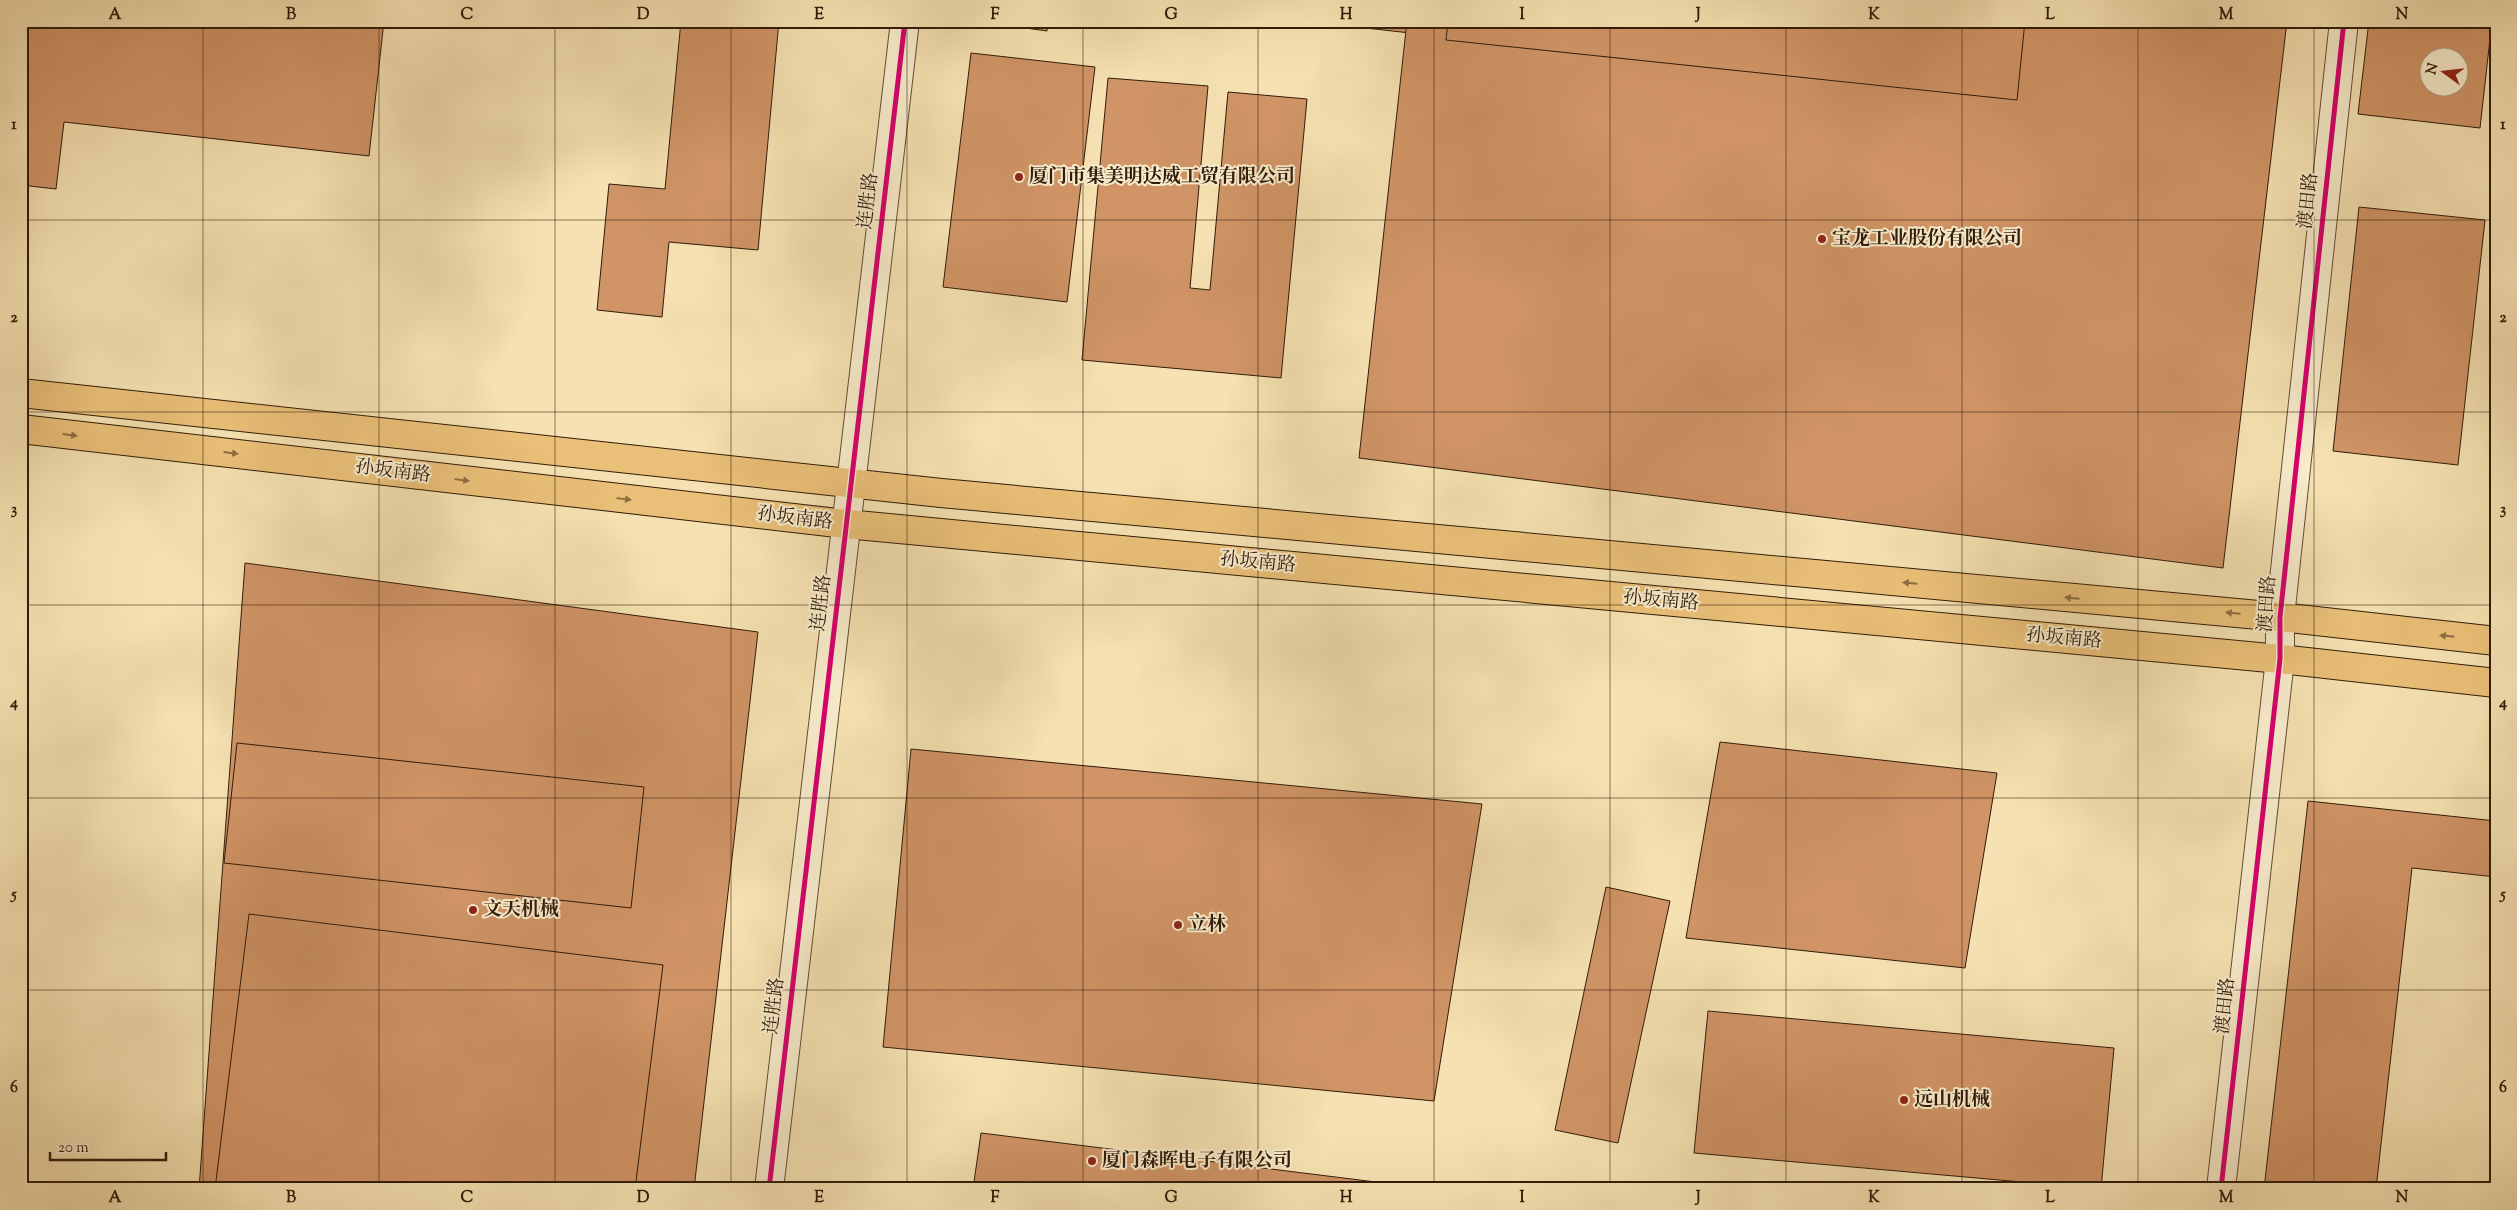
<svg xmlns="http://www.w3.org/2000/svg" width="2517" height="1210" font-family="'Sorts Mill Goudy','Noto Serif SC',serif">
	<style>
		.building { fill: #d09466; stroke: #311b0a; fill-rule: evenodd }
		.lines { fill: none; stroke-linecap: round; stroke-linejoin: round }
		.minor-casing { stroke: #624c34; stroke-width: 30 }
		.major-casing { stroke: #311b0a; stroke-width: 30 }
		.minor { stroke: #f8eccc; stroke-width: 28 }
		.major { stroke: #eac078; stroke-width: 28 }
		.cycleway-casing { stroke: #f8eccc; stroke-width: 8 }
		.cycleway { stroke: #d6006c; stroke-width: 5 }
		.oneway { fill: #8e6e41 }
		.grid { fill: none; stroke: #311b0a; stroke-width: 1; stroke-opacity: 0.55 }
		.poi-dot { fill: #8f2418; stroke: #f8eccc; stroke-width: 2 }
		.labels { text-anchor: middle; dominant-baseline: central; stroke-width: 4; stroke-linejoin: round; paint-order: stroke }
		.poi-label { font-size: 19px; font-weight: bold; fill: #311b0a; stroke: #f8eccc; text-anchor: start }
		.street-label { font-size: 19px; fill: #311b0a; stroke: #f8eccc }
		.neatline { fill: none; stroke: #311b0a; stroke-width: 2 }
		.grid-label { font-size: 16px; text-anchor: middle; font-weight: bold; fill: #311b0a }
	</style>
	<rect width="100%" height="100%" fill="#f5e1b1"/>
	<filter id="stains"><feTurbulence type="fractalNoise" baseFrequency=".004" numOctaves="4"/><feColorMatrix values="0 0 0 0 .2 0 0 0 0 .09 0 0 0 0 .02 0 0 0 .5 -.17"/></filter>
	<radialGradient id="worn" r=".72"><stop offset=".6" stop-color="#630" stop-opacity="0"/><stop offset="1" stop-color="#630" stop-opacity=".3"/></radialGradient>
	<g class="building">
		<polygon points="21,21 384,21 369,156 64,122 56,189 21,185"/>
		<polygon points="681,21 779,21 758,250 669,242 662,317 597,310 609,184 665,189"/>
		<polygon points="976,21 1048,21 1047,31"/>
		<polygon points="1303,21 1421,21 1419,34"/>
		<polygon points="1407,21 2287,21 2223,568 1359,458"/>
		<polygon points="1448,21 2025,21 2017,100 1446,40"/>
		<path d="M2369,21H2492L2480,128L2358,114ZM2430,58H2460V88H2430Z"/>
		<polygon points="971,53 1095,67 1067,302 943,287"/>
		<polygon points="1108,78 1208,86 1190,288 1210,290 1228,92 1307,99 1281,378 1082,360"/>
		<polygon points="2359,207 2485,220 2458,465 2333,451"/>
		<polygon points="245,563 758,632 694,1189 199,1189"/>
		<polygon points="1720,742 1997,773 1965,968 1686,938"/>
		<polygon points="237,743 644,787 631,908 224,863"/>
		<polygon points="911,749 1482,804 1434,1101 883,1047"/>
		<polygon points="2308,801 2496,821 2496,877 2412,868 2376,1189 2264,1189"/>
		<polygon points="1606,887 1670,901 1618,1143 1555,1130"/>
		<polygon points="249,914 663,965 635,1189 215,1189"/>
		<polygon points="1708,1011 2114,1048 2101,1189 1694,1153"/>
		<polygon points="981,1133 1432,1189 973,1189"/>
	</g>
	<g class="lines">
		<g class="minor-casing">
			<g id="minor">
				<polyline points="769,1189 905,21"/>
				<polyline points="2221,1189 2280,659 2280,617 2344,21"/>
			</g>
		</g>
		<g class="major-casing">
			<g id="major">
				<polyline points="21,393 941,493 2280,617 2496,641"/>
				<polyline points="21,429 846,524 2280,659 2496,683"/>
			</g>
		</g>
		<use href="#minor" class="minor"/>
		<use href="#major" class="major"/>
		<g class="cycleway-casing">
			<g id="cycleway">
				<polyline points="769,1189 905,21"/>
				<polyline points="2221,1189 2280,659 2280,617 2344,21"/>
			</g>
		</g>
		<use href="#cycleway" class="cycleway"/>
	</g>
	<defs><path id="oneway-solid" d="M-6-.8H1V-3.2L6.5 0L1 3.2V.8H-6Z" transform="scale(1.25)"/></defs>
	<g class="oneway">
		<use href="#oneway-solid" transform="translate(70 435) rotate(7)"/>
		<use href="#oneway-solid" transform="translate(231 453) rotate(7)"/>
		<use href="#oneway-solid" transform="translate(462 480) rotate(7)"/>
		<use href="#oneway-solid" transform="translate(624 499) rotate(7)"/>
		<use href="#oneway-solid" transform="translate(1910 583) rotate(-175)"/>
		<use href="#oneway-solid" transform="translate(2072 598) rotate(-175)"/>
		<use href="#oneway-solid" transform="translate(2233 613) rotate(-175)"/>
		<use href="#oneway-solid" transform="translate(2447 636) rotate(-174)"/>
	</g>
	<path class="grid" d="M203,21V1189M379,21V1189M555,21V1189M731,21V1189M907,21V1189M1083,21V1189M1258,21V1189M1434,21V1189M1610,21V1189M1786,21V1189M1962,21V1189M2138,21V1189M2314,21V1189M21,220H2496M21,412H2496M21,605H2496M21,798H2496M21,990H2496"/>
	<g class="poi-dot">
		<circle cx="1019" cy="177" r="5"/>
		<circle cx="1822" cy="239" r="5"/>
		<circle cx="473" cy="910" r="5"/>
		<circle cx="1178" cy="925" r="5"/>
		<circle cx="1904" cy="1100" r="5"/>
		<circle cx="1092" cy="1161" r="5"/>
	</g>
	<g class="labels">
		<g class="poi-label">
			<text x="1029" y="177">厦门市集美明达威工贸有限公司</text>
			<text x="1832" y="239">宝龙工业股份有限公司</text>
			<text x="483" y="910">文天机械</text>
			<text x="1188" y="925">立林</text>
			<text x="1914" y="1100">远山机械</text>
			<text x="1102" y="1161">厦门森晖电子有限公司</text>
		</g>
		<g class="street-label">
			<text transform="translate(869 201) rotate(-83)">连胜路</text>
			<text transform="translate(2309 201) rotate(-84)">渡田路</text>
			<text transform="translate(393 472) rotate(7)">孙坂南路</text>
			<text transform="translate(795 519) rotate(7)">孙坂南路</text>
			<text transform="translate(1258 563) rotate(5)">孙坂南路</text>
			<text transform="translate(1661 601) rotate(5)">孙坂南路</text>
			<text transform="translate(822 603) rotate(-83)">连胜路</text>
			<text transform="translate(2268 604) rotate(-86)">渡田路</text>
			<text transform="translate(2064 639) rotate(5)">孙坂南路</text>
			<text transform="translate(775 1006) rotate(-83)">连胜路</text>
			<text transform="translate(2226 1006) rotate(-84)">渡田路</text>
		</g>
	</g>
	<rect width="2517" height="1210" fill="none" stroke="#f5e1b1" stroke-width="55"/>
	<g transform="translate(2444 72) rotate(285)"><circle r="24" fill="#f8eccc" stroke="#a8987e"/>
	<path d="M0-4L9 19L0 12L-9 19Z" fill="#8f2418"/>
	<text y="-8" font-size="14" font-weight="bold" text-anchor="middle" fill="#311b0a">N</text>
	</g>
	<path d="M50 1152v8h116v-8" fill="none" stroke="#311b0a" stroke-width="2.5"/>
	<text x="58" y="1152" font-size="15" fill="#311b0a" stroke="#f8eccc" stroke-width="4" paint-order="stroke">20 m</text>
	<rect x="28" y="28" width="2462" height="1154" class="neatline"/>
	<g class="grid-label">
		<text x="115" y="19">A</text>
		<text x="291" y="19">B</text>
		<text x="467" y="19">C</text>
		<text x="643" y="19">D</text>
		<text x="819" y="19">E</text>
		<text x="995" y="19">F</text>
		<text x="1171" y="19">G</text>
		<text x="1346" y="19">H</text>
		<text x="1522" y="19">I</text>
		<text x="1698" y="19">J</text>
		<text x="1874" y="19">K</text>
		<text x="2050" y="19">L</text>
		<text x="2226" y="19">M</text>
		<text x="2402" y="19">N</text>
		<text x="14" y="129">1</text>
		<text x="2503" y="129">1</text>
		<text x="14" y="322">2</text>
		<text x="2503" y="322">2</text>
		<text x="14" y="514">3</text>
		<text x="2503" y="514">3</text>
		<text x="14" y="707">4</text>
		<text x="2503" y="707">4</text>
		<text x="14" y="899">5</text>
		<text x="2503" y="899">5</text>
		<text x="14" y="1092">6</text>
		<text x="2503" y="1092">6</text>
		<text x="115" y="1202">A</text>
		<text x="291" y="1202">B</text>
		<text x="467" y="1202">C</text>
		<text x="643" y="1202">D</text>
		<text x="819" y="1202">E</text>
		<text x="995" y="1202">F</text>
		<text x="1171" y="1202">G</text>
		<text x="1346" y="1202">H</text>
		<text x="1522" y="1202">I</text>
		<text x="1698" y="1202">J</text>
		<text x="1874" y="1202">K</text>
		<text x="2050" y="1202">L</text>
		<text x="2226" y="1202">M</text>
		<text x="2402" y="1202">N</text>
	</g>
	<rect width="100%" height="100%" filter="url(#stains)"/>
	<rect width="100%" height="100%" fill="url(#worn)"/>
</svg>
